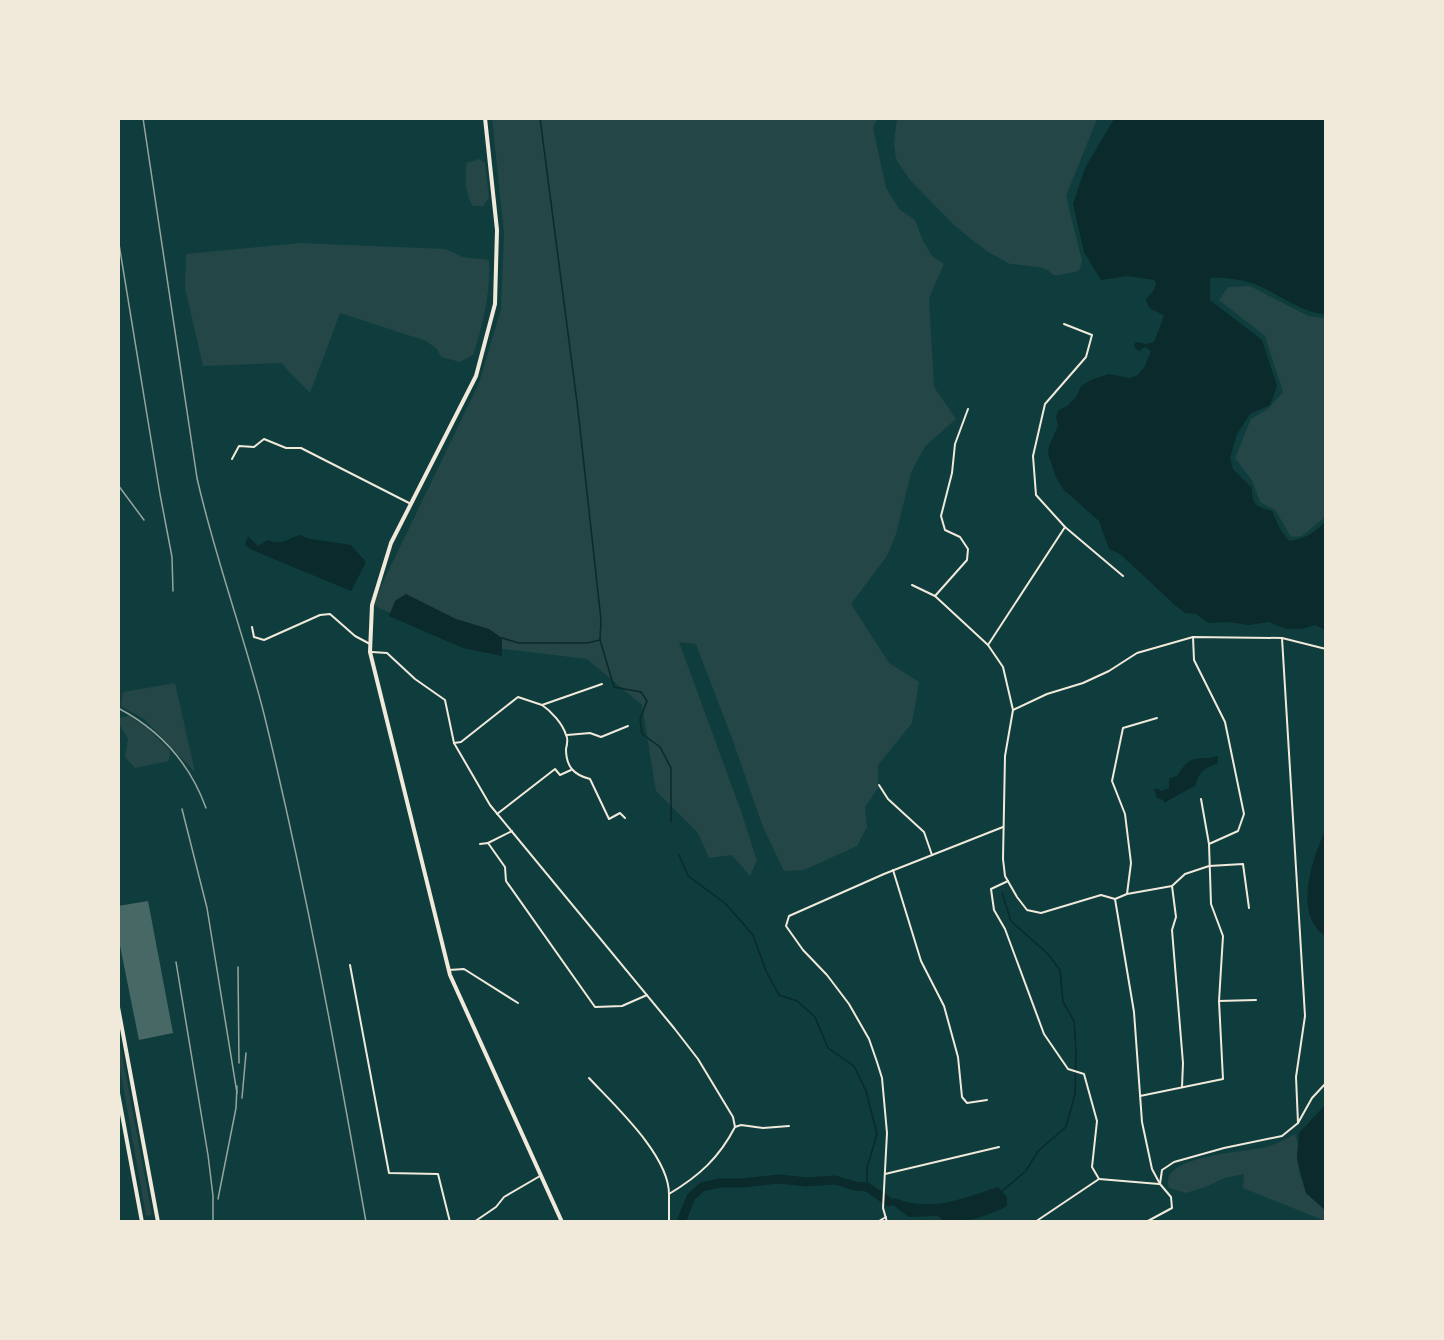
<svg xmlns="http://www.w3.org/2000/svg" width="1444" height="1340" font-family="Arial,sans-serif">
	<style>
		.green { fill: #244646 }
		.water { fill: #0a2a2b }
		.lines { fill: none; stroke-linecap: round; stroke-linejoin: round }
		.stream { stroke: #0a2a2b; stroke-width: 1.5 }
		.river { stroke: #0a2a2b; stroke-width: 9 }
		.building { fill: #486865 }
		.minor { stroke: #f1e9da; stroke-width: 2 }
		.secondary { stroke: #f1e9da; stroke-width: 4 }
		.primary { stroke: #f1e9da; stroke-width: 4 }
		.rail { stroke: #97a49c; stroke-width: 1.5 }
	</style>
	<rect width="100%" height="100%" fill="#0f3d3e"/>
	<g class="green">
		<polygon points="492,119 877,119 873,128 886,188 899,209 915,220 923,241 932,256 944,264 929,298 934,387 956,419 925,446 911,473 896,534 887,556 851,604 889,663 919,682 912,723 878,765 878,788 865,807 867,827 857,846 804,870 784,871 763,827 733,741 696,644 679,642 741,811 757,861 750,876 732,855 709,858 698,833 656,791 642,705 587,659 463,644 372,605 479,383 501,309 504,234"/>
		<polygon points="897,119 1097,119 1066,196 1082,261 1079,271 1059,275 1053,275 1048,270 1039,267 1010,264 985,250 955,226 910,180 896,159 894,143"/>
		<path d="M479,159L485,163L489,198L483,206H473C465,194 464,177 467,163Z"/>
		<path d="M300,243L445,249L463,257L489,260C491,291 483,326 473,355L460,362L441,357L437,349L426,341L340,313L310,393L281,363L203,366L185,288L186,254Z"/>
		<polygon points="1250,286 1308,316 1325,318 1325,517 1302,536 1291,537 1276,511 1260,502 1252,480 1235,458 1251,419 1268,409 1283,392 1265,336 1219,300 1228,287"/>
		<polygon points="175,683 195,772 144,719 121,706 123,692"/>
		<polygon points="129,716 148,729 170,751 169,761 135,768 125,757 128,739 119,724 119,718"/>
		<polygon points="121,1049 152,1215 146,1216 119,1063 119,1050"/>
		<path d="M1295,1134L1298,1145L1297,1158L1299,1172L1306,1193L1325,1210V1221L1243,1188L1244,1174L1225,1178L1205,1187L1186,1193L1169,1188C1157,1154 1249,1153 1270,1146C1278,1143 1287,1138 1295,1134Z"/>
	</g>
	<g class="water">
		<path d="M1114,119H1325V314C1298,312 1277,292 1252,283C1239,279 1223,277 1210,278V300L1262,340L1277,386L1270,405L1250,414L1237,434L1230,458L1233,469L1252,488C1252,506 1256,506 1272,511L1280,529L1289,541C1305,539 1314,533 1325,522V630L1315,625L1302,629H1286L1269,622L1249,625L1227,622L1208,623L1196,614L1185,613L1176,606L1120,554L1109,549L1099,521L1063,489L1056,477L1048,454L1049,446L1058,426L1056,417L1058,411L1067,406L1076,397L1081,386L1093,379L1109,374L1130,378L1138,375L1144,368L1151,351L1145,347L1139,351L1135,348L1134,344L1137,342L1146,344L1154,342L1164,316C1156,309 1148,312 1146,299L1154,290L1156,283L1154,280L1128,276L1101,280L1084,252L1073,204L1085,168Z"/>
		<path d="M299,535L311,539L351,545L366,562L351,591L250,549L245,544L248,536L258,546L268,540C281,546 287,539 299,535Z"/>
		<polygon points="406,594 456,619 489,629 502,638 502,656 463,648 389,616 395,601"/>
		<path d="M1218,756V763C1205,768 1199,771 1196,785L1164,803L1163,800L1157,798L1154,790L1157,788L1161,791L1169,788V778L1177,776C1193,751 1195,762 1218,756Z"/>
		<path d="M1325,831V936C1293,915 1312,859 1325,831Z"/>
		<polygon points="1325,1105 1325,1210 1306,1193 1297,1158 1299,1133"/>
		<path d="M998,1187L1007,1197V1206C995,1213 959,1226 945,1222C944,1221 938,1216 937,1216L909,1217L889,1202L895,1198C931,1213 964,1198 998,1187Z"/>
	</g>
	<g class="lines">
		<g class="stream">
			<polyline points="540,118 578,410 601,620 600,640 614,687 641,692 647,701 640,719 642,734 660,747 671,768 671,822"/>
			<polyline points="502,638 519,643 587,643 600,640"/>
			<polyline points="679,855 688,876 725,903 753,935 766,971 779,995 797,1001 815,1017 828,1048 854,1066 866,1091 877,1134 867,1168 867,1187"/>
			<polyline points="1002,1191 1026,1171 1038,1151 1066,1127 1075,1094 1076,1051 1074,1021 1063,1002 1060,970 1048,954 1011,921 1002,893"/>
		</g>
		<polyline class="river" points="681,1222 691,1197 702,1187 719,1183 742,1183 779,1179 807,1182 835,1180 855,1186 867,1187 889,1202"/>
	</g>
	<polygon class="building" points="148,901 173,1033 139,1040 118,936 118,906"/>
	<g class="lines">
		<g class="minor">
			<polyline points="1064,324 1092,335 1086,357 1045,404 1033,456 1036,495 1065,527 1123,576"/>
			<polyline points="232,459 239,446 254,447 264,439 286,448 301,448 411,504"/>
			<polyline points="912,585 935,596 988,645 1003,667 1013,710 1005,756 1003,859 1005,876 1017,897 1027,910 1041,913 1101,895 1115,899"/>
			<polyline points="935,596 967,560 968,549 960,537 945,530 941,516 952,473 955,444 968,409"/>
			<polyline points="252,627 254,637 264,640 320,615 330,614 355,636 370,644"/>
			<polyline points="1193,637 1194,660 1225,722 1244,814 1238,831 1209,844"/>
			<polyline points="1282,638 1305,1016 1296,1077 1298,1123"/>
			<polyline points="988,645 1065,527"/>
			<polyline points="372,652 387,653 415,679 445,700 454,743 490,805 674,1028 698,1059 733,1117 735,1127"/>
			<path d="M542,705C551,711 563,724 566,735C568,738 567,745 566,749C566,767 574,775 590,779L609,819L620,813L625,818"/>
			<polyline points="1013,710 1047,694 1083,683 1109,671 1137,653 1193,637 1282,638 1326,649"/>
			<polyline points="567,735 590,733 601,737 628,726"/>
			<polyline points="454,743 461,742 518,697 542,705 602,684"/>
			<polyline points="879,785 888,799 924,832 932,855"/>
			<polyline points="497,814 555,769 560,775 571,770"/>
			<polyline points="488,843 512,831"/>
			<polyline points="480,844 488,843 505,867 506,881 595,1007 622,1006 647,995"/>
			<polyline points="893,870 921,961 944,1006 958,1057 962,1097 967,1103 987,1100"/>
			<polyline points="1008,881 991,889 994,910 1005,929 1044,1034 1068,1069 1084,1074 1097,1121 1092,1167 1099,1179"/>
			<polyline points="1172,886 1176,917 1172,930 1183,1063 1182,1087"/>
			<polyline points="1127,894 1131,863 1125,814 1112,781 1123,728 1157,718"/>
			<polyline points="1115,899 1134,1012 1142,1122 1152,1169 1160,1184 1171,1197 1172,1208 1146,1222"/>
			<polyline points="1115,899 1127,894 1172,886 1185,874 1209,866 1243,864 1249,908"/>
			<polyline points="350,965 389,1173 438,1174 450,1222"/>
			<polyline points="449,970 464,969 518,1003"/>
			<polyline points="1219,1001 1256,1000"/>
			<path d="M589,1078C614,1105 669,1155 669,1194"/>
			<polyline points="1140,1096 1223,1079 1219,1001 1223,936 1211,904 1209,844 1201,799"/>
			<polyline points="885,1174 999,1147"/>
			<polyline points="1099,1179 1159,1184"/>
			<polyline points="1160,1184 1162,1170 1174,1162 1224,1148 1282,1136 1298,1123 1312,1098 1326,1083"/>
			<polyline points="474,1222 496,1207 504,1197 540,1176"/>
			<path d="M669,1222V1194C699,1176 719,1158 735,1127L741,1125L763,1128L789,1126"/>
			<polyline points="791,1222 833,1222"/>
			<polyline points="870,1222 879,1221 886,1217"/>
			<polyline points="887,1222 883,1208 887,1133 882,1078 877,1062 869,1039 849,1004 827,975 803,950 786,926 789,916 884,874 1003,827"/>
			<polyline points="1035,1222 1099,1179"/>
		</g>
		<polyline class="secondary" points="485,118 497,230 495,304 476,376 391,543 372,605 370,652 450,975 562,1222"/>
		<g class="primary">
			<polyline points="118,1007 158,1222"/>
			<polyline points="118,1093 142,1222"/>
		</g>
		<g class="rail">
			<path d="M143,118L197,478C215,558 244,635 264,714C305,882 336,1051 366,1222"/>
			<polyline points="118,238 160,494 172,557 173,591"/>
			<polyline points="118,485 144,520"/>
			<path d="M118,708C160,730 190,764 206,808"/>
			<polyline points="182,809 207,908 237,1093"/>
			<polyline points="176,962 208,1155 213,1196 213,1222"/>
			<polyline points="238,967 239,1063"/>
			<polyline points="242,1098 246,1053"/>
			<polyline points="218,1199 236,1108 237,1086"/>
		</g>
	</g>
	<rect width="1444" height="1340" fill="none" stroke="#f1e9da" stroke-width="240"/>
</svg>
